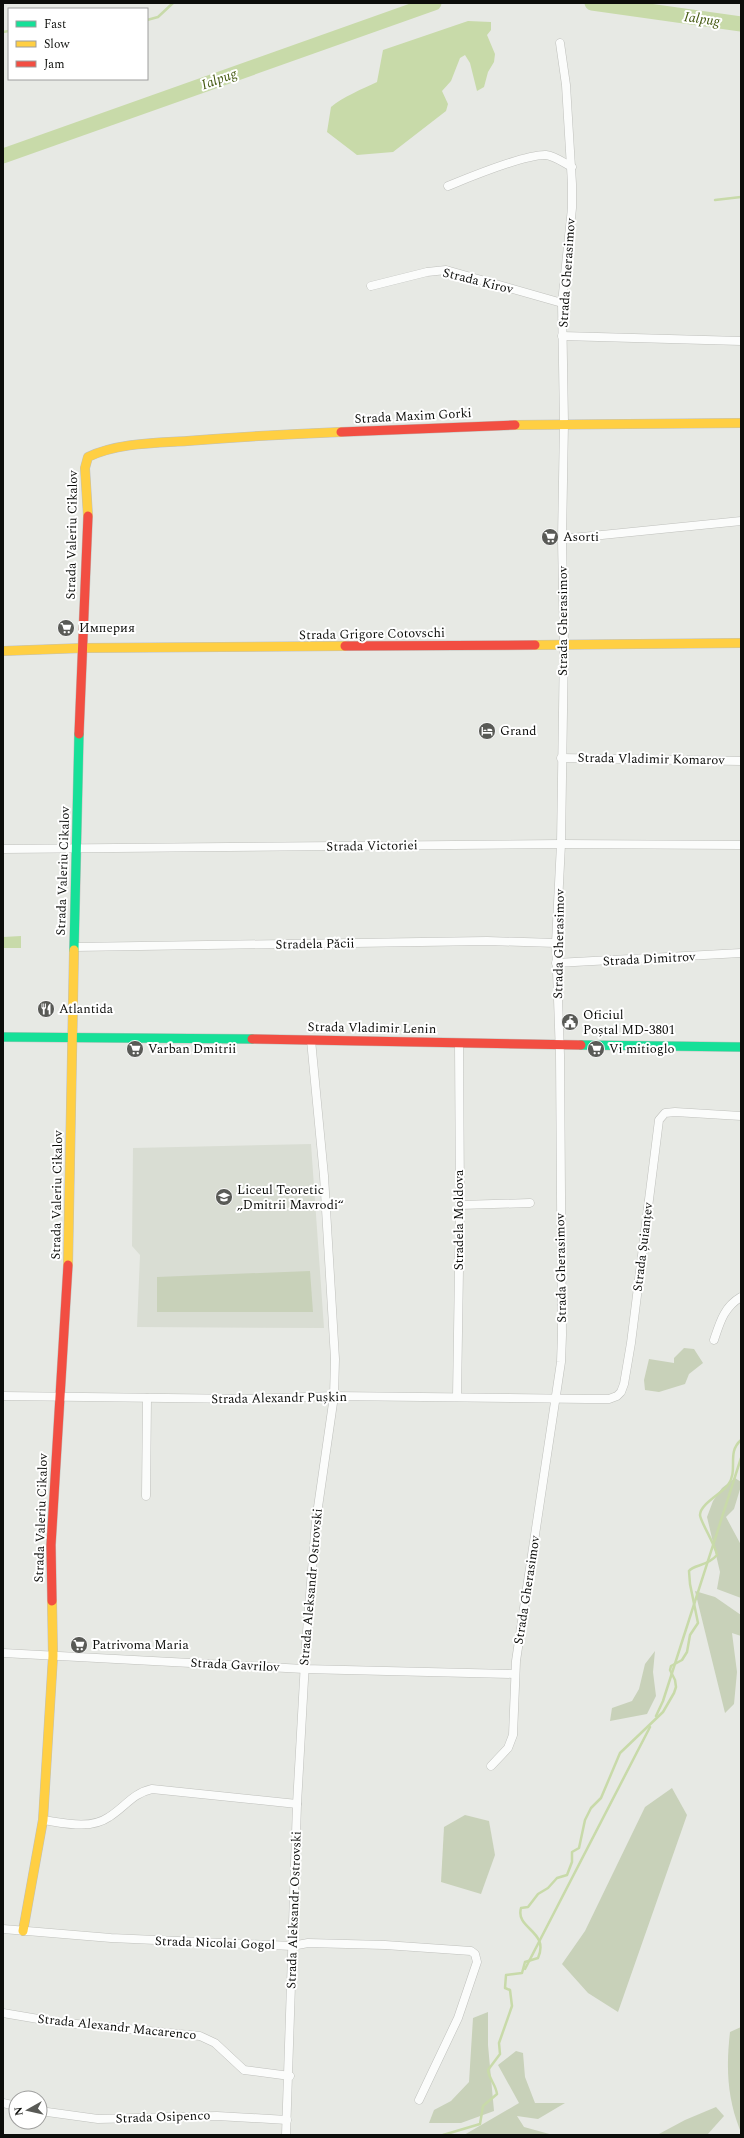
<svg xmlns="http://www.w3.org/2000/svg" width="744" height="2138" font-family="Spectral,serif">
	<style>
		.built { fill: #d9ddd3 }
		.green { fill: #c8d1b9 }
		.water { fill: #c8daa9 }
		.lines { fill: none; stroke-linecap: round; stroke-linejoin: round }
		.stream { stroke: #c8daa9; stroke-width: 2.5 }
		.river { stroke: #c8daa9; stroke-width: 15 }
		.street-casing { stroke: #bfc0bc; stroke-width: 9 }
		.fast-casing { stroke: #bfc0bc; stroke-width: 10 }
		.slow-casing { stroke: #bfc0bc; stroke-width: 10 }
		.jam-casing { stroke: #bfc0bc; stroke-width: 10 }
		.street { stroke: #fbfcfb; stroke-width: 8 }
		.fast { stroke: #16e098; stroke-width: 9 }
		.slow { stroke: #ffcf43; stroke-width: 9 }
		.jam { stroke: #f24e42; stroke-width: 9 }
		.labels { text-anchor: middle; dominant-baseline: central; stroke-width: 4; stroke-linejoin: round; paint-order: stroke }
		.street-label { font-size: 13px; fill: #0c0d0a; stroke: #fff }
		.poi-label { font-size: 13px; fill: #0c0d0a; stroke: #fff; text-anchor: start }
		.water-label { font-size: 14px; font-style: italic; fill: #43580f; stroke: #fff }
	</style>
	<rect width="100%" height="100%" fill="#e7e9e4"/>
	<polygon class="built" points="311,1144 324,1328 137,1327 140,1255 132,1246 133,1148"/>
	<g class="green">
		<polygon points="310,1271 313,1312 157,1312 157,1277"/>
		<polygon points="684,1348 694,1349 703,1363 689,1374 685,1384 659,1392 645,1390 644,1380 649,1359 674,1363 674,1358"/>
		<polygon points="735,1478 741,1482 741,1486 734,1509 726,1517 741,1545 741,1598 717,1589 720,1572 707,1517 713,1501 722,1488"/>
		<polygon points="695,1591 715,1597 741,1615 741,1636 732,1633 737,1672 734,1704 725,1713"/>
		<polygon points="655,1651 653,1672 656,1696 647,1714 610,1721 612,1708 632,1701 639,1689 645,1664"/>
		<polygon points="672,1788 687,1815 618,2012 588,1993 562,1964 585,1931 645,1807"/>
		<polygon points="465,1815 489,1821 495,1855 481,1894 441,1882 444,1827"/>
		<polygon points="488,2012 488,2045 494,2111 461,2123 429,2123 434,2110 451,2101 469,2082 473,2018"/>
		<path d="M741,2027V2130H740C727,2097 726,2067 730,2032Z"/>
		<polygon points="516,2051 523,2053 525,2077 535,2103 565,2103 538,2119 517,2116 524,2127 553,2135 464,2135 519,2103 498,2065"/>
		<polygon points="716,2107 724,2116 707,2135 657,2135 685,2120"/>
	</g>
	<g class="water">
		<path d="M468,21L491,22V30L487,35L495,54L494,62L488,72L484,87L477,91L470,63L465,55L460,58L451,81L442,91L448,104L446,111L393,152L357,155L327,132L331,107C343,97 362,89 377,82L383,50Z"/>
		<polygon points="21,936 21,948 3,948 3,937"/>
	</g>
	<g class="lines">
		<g class="stream">
			<polyline points="147,20 158,17 173,3"/>
			<polyline points="3,32 9,31"/>
			<polyline points="715,200 741,197"/>
			<polyline points="656,1716 663,1701 741,1458"/>
			<polyline points="525,1969 650,1727"/>
			<path d="M443,2135L480,2124L483,2106L497,2094C496,2085 489,2079 488,2070L500,2054L499,2043L512,2006L510,1990L505,1988L506,1975L522,1973L525,1962L538,1958C550,1931 515,1929 521,1908L528,1907L538,1894L548,1888L557,1878L567,1875L572,1862V1852L579,1848L585,1820L591,1808L601,1798L620,1753L663,1712L674,1693L676,1687L675,1680L670,1670L671,1666L682,1660L687,1652L690,1635L698,1623L690,1584L689,1571C694,1564 707,1567 717,1555C715,1544 700,1521 700,1515C700,1504 721,1494 728,1485C739,1470 726,1453 741,1440"/>
		</g>
		<g class="river">
			<polyline points="592,3 741,24"/>
			<polyline points="3,156 434,3"/>
		</g>
		<g class="street-casing">
			<g id="street">
				<path d="M448,186C470,177 525,154 546,155C555,156 564,163 572,167"/>
				<polyline points="371,286 427,272 446,270 562,303"/>
				<polyline points="562,336 741,341"/>
				<polyline points="562,539 741,521"/>
				<polyline points="561,758 741,761"/>
				<polyline points="3,849 561,844 741,845"/>
				<polyline points="74,947 487,941 556,943"/>
				<polyline points="556,963 741,953"/>
				<polyline points="460,1205 530,1203"/>
				<path d="M714,1340C720,1322 724,1307 741,1297"/>
				<polyline points="3,1396 247,1399 334,1396 587,1399 609,1399 617,1396 621,1392 624,1384 631,1343 659,1120 665,1113 675,1112 741,1116"/>
				<polyline points="457,1397 460,1205 459,1043"/>
				<polyline points="146,1496 147,1398"/>
				<polyline points="3,1653 304,1669 515,1674"/>
				<polyline points="491,1766 508,1748 513,1735 516,1661 561,1362 562,1335 560,1055 556,943 561,844 564,645 562,539 564,423 562,303 572,208 572,184 566,85 560,43"/>
				<path d="M43,1820C64,1823 90,1830 109,1817C125,1807 133,1793 152,1789L297,1804"/>
				<polyline points="3,1929 111,1938 292,1946 308,1943 385,1945 471,1951 475,1954 477,1962 458,2018 419,2100"/>
				<polyline points="3,2013 56,2022 200,2036 215,2043 244,2070 290,2076"/>
				<polyline points="3,2103 16,2106"/>
				<polyline points="40,2111 98,2119 217,2116 287,2120"/>
				<polyline points="286,2135 297,1804 306,1644 316,1521 334,1396 335,1359 324,1176 311,1040"/>
			</g>
		</g>
		<g class="fast-casing">
			<g id="fast">
				<polyline points="74,950 79,734"/>
				<polyline points="3,1037 252,1039"/>
				<polyline points="581,1045 741,1047"/>
			</g>
		</g>
		<g class="slow-casing">
			<g id="slow">
				<polyline points="515,425 741,423"/>
				<path d="M88,516L85,468L88,457C117,443 155,443 187,441C238,437 290,434 341,432"/>
				<polyline points="535,645 741,643"/>
				<polyline points="3,651 83,648 345,646"/>
				<polyline points="68,1265 74,950"/>
				<polyline points="23,1931 43,1820 53,1656 52,1601"/>
			</g>
		</g>
		<g class="jam-casing">
			<g id="jam">
				<polyline points="341,432 515,425"/>
				<polyline points="345,646 535,645"/>
				<polyline points="79,734 88,516"/>
				<polyline points="252,1039 581,1045"/>
				<polyline points="52,1601 51,1545 68,1265"/>
			</g>
		</g>
		<use href="#street" class="street"/>
		<use href="#fast" class="fast"/>
		<use href="#slow" class="slow"/>
		<use href="#jam" class="jam"/>
	</g>
	<defs>
		<g id="supermarket-disc" transform="scale(0.9)"><circle r="9.5" fill="#595a56" stroke="#fff"/><path d="M-6-5.5h2.5l.6 2H6L4.5 2H-2.5L-4.4-4H-6ZM-1.5 3.2a1.3 1.3 0 1 0 .1 0ZM3 3.2a1.3 1.3 0 1 0 .1 0Z" fill="#fff"/></g>
		<g id="hotel-disc" transform="scale(0.9)"><circle r="9.5" fill="#595a56" stroke="#fff"/><path d="M-6-4.5h1.5V1H6V5H4.5V3h-9V5H-6ZM-4 0a1.8 1.8 0 1 1 3.6 0ZM.5 0V-2.5h3Q6-2.5 6 0Z" fill="#fff"/></g>
		<g id="restaurant-disc" transform="scale(0.9)"><circle r="9.5" fill="#595a56" stroke="#fff"/><path d="M-5-6h1v4h1v-4h1v4h1v-4h1v5L-1.5 .5V6h-2V.5L-5-1ZM5-6V6H3V1.5H1.5Q1.5-4 5-6Z" fill="#fff"/></g>
		<g id="civic-disc" transform="scale(0.9)"><circle r="9.5" fill="#595a56" stroke="#fff"/><path d="M-.6-6.5H3V-4.5H.6V-3L4-1V1h2V6H-6V1h2V-1L-.6-3ZM-1.2 2.5V6h2.4V2.5Z" fill="#fff"/></g>
		<g id="school-disc" transform="scale(0.9)"><circle r="9.5" fill="#595a56" stroke="#fff"/><path d="M0-5L7-2L0 1L-7-2ZM-4 1L0 2.5L4 1V4Q0 6-4 4Z" fill="#fff"/></g>
	</defs>
	<g fill-rule="evenodd">
		<use href="#supermarket-disc" x="550" y="537"/>
		<use href="#supermarket-disc" x="66" y="628"/>
		<use href="#hotel-disc" x="487" y="731"/>
		<use href="#restaurant-disc" x="46" y="1009"/>
		<use href="#civic-disc" x="570" y="1022"/>
		<use href="#supermarket-disc" x="135" y="1049"/>
		<use href="#supermarket-disc" x="596" y="1049"/>
		<use href="#school-disc" x="224" y="1197"/>
		<use href="#supermarket-disc" x="79" y="1645"/>
	</g>
	<g class="labels">
		<g class="street-label">
			<text transform="translate(567 273) rotate(-86)">Strada Gherasimov</text>
			<text transform="translate(478 281) rotate(14)">Strada Kirov</text>
			<text transform="translate(413 416) rotate(-3)">Strada Maxim Gorki</text>
			<text transform="translate(72 535) rotate(-89)">Strada Valeriu Cikalov</text>
			<text transform="translate(563 621) rotate(-90)">Strada Gherasimov</text>
			<text transform="translate(372 634) rotate(-1)">Strada Grigore Cotovschi</text>
			<text transform="translate(651 759) rotate(1)">Strada Vladimir Komarov</text>
			<text transform="translate(372 846) rotate(-1)">Strada Victoriei</text>
			<text transform="translate(63 871) rotate(-88)">Strada Valeriu Cikalov</text>
			<text transform="translate(315 944) rotate(-1)">Stradela Păcii</text>
			<text transform="translate(559 944) rotate(-89)">Strada Gherasimov</text>
			<text transform="translate(649 959) rotate(-3)">Strada Dimitrov</text>
			<text transform="translate(372 1028) rotate(1)">Strada Vladimir Lenin</text>
			<text transform="translate(57 1195) rotate(-89)">Strada Valeriu Cikalov</text>
			<text transform="translate(459 1220) rotate(-90)">Stradela Moldova</text>
			<text transform="translate(643 1247) rotate(-83)">Strada Șuianțev</text>
			<text transform="translate(561 1268) rotate(-91)">Strada Gherasimov</text>
			<text transform="translate(279 1398) rotate(-1)">Strada Alexandr Pușkin</text>
			<text transform="translate(41 1518) rotate(-88)">Strada Valeriu Cikalov</text>
			<text transform="translate(311 1587) rotate(-85)">Strada Aleksandr Ostrovski</text>
			<text transform="translate(527 1590) rotate(-81)">Strada Gherasimov</text>
			<text transform="translate(235 1665) rotate(3)">Strada Gavrilov</text>
			<text transform="translate(294 1910) rotate(-88)">Strada Aleksandr Ostrovski</text>
			<text transform="translate(215 1943) rotate(2)">Strada Nicolai Gogol</text>
			<text transform="translate(117 2027) rotate(6)">Strada Alexandr Macarenco</text>
			<text transform="translate(163 2117) rotate(-2)">Strada Osipenco</text>
		</g>
		<g class="poi-label">
			<text x="563" y="537">Asorti</text>
			<text x="79" y="628">Империя</text>
			<text x="500" y="731">Grand</text>
			<text x="59" y="1009">Atlantida</text>
			<text x="583" y="1015">Oficiul<tspan x="583" dy="15">Poștal MD-3801</tspan></text>
			<text x="148" y="1049">Varban Dmitrii</text>
			<text x="609" y="1049">Vi mitioglo</text>
			<text x="237" y="1190">Liceul Teoretic<tspan x="237" dy="15">„Dmitrii Mavrodi“</tspan></text>
			<text x="92" y="1645">Patrivoma Maria</text>
		</g>
		<g class="water-label">
			<text transform="translate(702 19) rotate(8)">Ialpug</text>
			<text transform="translate(219 79) rotate(-20)">Ialpug</text>
		</g>
	</g>
	<rect width="744" height="2138" fill="none" stroke="#0c0d0a" stroke-width="8"/>
	<rect x="8" y="8" width="140" height="72" fill="#ffffff" stroke="#9e9e9d"/>
	<rect x="16" y="21" width="20" height="6" fill="#16e098" stroke="#9e9e9d"/>
	<text x="44" y="28" font-size="12" fill="#0c0d0a">Fast</text>
	<rect x="16" y="41" width="20" height="6" fill="#ffcf43" stroke="#9e9e9d"/>
	<text x="44" y="48" font-size="12" fill="#0c0d0a">Slow</text>
	<rect x="16" y="61" width="20" height="6" fill="#f24e42" stroke="#9e9e9d"/>
	<text x="44" y="68" font-size="12" fill="#0c0d0a">Jam</text>
	<g transform="translate(28 2110) rotate(262)"><circle r="19" fill="#ffffff" stroke="#9e9e9d"/>
	<path d="M0-3L7 15L0 10L-7 15Z" fill="#595a56"/>
	<text y="-6" font-size="11" font-weight="bold" text-anchor="middle" fill="#0c0d0a">N</text>
	</g>
</svg>
